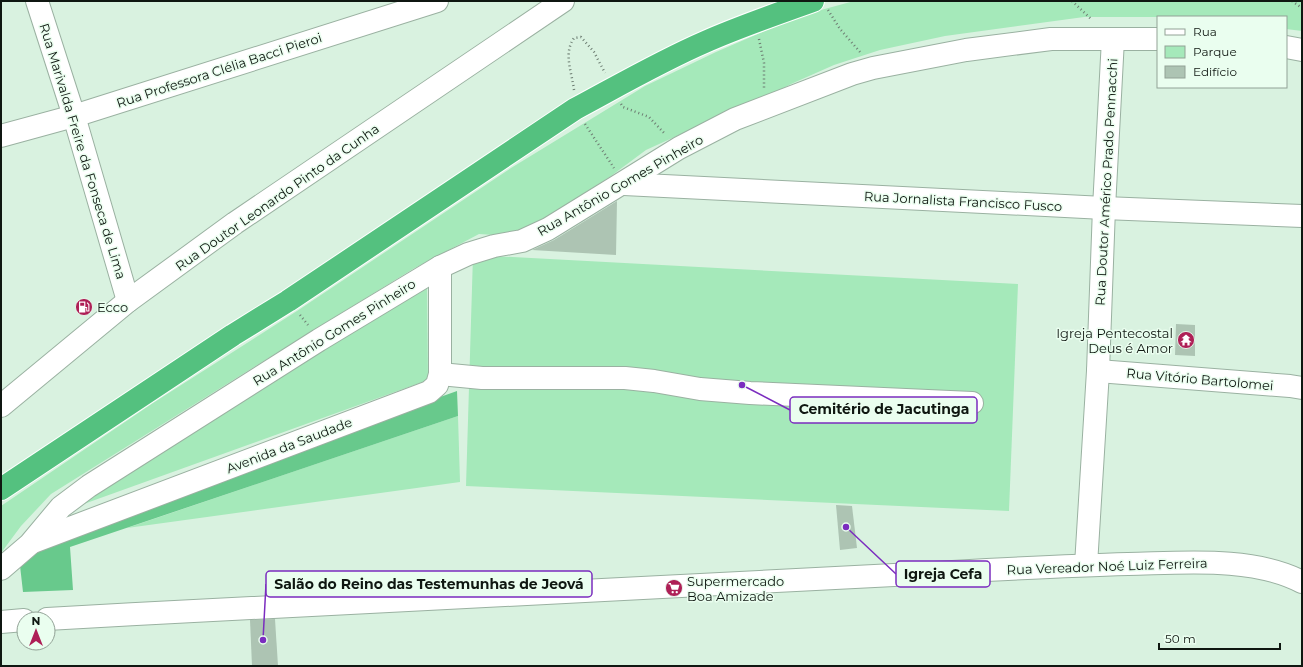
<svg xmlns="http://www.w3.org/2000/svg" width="1303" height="667" font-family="Montserrat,sans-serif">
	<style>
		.green { fill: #a5e9ba }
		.forest { fill: #68c98c }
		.building { fill: #adc4b3 }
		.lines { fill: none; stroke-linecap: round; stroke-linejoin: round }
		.minor-casing { stroke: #9ab1a1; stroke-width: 24 }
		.highway-casing { stroke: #fff; stroke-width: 24 }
		.path { stroke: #6d7d72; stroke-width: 2.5; stroke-dasharray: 1 3; stroke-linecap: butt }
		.minor { stroke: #fff; stroke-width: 22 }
		.highway { stroke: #54c17f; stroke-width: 22 }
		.labels { text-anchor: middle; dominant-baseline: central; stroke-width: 3; stroke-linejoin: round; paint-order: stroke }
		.street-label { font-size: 13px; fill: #0f1711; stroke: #eafeef }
		.poi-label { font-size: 13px; fill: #0f1711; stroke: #eafeef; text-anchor: start }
		.leader { fill: none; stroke: #7b2cbf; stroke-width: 1.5 }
		.callout-dot { fill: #7b2cbf; stroke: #eafeef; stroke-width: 1.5 }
		.callout { fill: #eafeef; stroke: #7b2cbf; stroke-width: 1.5 }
		.callout-label { font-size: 14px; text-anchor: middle; font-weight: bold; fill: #0f1711 }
	</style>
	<rect width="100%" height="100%" fill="#d9f2e0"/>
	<g class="green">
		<polygon points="854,1 1302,1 1302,31 1286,29 1286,17 1084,17 945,36 880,50 834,65 791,84 755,103 703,124 646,150 611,176 530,228 512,234 494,235 479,234 413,269 246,372 51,494 21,526 1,553 1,506 153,403 297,311 511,168 645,86 716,52 799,16"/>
		<polygon points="473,255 1018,284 1009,511 466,486"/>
		<polygon points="427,278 428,380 56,514"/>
		<polygon points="458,416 460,482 127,528"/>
	</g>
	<polygon class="forest" points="457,391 458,416 70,547 73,590 23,592 18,548"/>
	<g class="building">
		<polygon points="617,201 616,255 532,250 554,240"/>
		<polygon points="1176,324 1195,325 1195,356 1175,355"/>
		<polygon points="836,505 852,506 857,548 840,550"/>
		<polygon points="275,619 278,666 252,666 250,620"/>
	</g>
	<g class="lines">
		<g class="minor-casing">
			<g id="minor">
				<polyline points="37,1 74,116 128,301"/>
				<polyline points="1286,47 1302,50"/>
				<polyline points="1,136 74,116 437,1"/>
				<polyline points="624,184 1104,208 1302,216"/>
				<polyline points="1098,371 1290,386 1302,388"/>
				<polyline points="440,374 482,378 625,378 654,381 700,389 750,393 972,403"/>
				<polyline points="1,406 128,301 235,223 563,1"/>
				<polyline points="33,542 429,392 437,385 440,374 440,267"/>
				<polyline points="1086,565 1098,371 1104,208 1113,39"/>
				<polyline points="1,569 30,544 61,507 89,486 319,340 440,267 468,254 494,246 522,241 548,229 679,148 735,119 852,74 873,68 966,50 1051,39 1158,39"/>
				<path d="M47,619C329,603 611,589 894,575C972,571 1050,566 1128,564C1183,563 1252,556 1302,582"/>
				<polyline points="1,622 24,620"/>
			</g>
		</g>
		<g class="highway-casing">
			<path id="highway" d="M1,489L233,335L288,301L575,109C618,86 661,61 705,42C741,26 777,14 813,1"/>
		</g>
		<g class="path">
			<polyline points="1072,1 1092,20"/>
			<polyline points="1292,1 1302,8"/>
			<polyline points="828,10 840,29 860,52"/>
			<polyline points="759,39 764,63 764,88"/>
			<path d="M574,90C572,72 563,54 574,38L581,37L594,52L605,73"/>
			<polyline points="621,104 623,107 649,117 665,134"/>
			<polyline points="585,124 614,168"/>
			<polyline points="300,315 308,325"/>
		</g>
		<use href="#minor" class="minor"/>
		<use href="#highway" class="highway"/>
	</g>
	<defs>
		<g id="fuel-disc" transform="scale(0.9)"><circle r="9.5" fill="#ae1f56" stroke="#eafeef"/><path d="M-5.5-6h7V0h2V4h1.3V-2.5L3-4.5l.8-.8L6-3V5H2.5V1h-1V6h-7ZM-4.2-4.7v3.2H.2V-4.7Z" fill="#fff"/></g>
		<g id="temple-disc" transform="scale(0.9)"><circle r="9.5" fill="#ae1f56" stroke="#eafeef"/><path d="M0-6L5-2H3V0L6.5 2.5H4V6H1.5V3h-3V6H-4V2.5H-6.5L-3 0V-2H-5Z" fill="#fff"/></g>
		<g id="supermarket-disc" transform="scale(0.9)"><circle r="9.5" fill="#ae1f56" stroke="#eafeef"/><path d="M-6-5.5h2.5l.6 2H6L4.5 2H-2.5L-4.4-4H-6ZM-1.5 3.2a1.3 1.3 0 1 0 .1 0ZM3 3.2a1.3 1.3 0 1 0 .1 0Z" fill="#fff"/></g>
	</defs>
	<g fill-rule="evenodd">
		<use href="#fuel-disc" x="84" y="307"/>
		<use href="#temple-disc" x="1186" y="340"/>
		<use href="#supermarket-disc" x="674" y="588"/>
	</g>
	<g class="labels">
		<g class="street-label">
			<text transform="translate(219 70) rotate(-18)">Rua Professora Clélia Bacci Pieroi</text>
			<text transform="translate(83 151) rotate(73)">Rua Marivalda Freire da Fonseca de Lima</text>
			<text transform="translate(1106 182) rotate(-87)">Rua Doutor Américo Prado Pennacchi</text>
			<text transform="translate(620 185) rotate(-30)">Rua Antônio Gomes Pinheiro</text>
			<text transform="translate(277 197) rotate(-35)">Rua Doutor Leonardo Pinto da Cunha</text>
			<text transform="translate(963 201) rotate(3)">Rua Jornalista Francisco Fusco</text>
			<text transform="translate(334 332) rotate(-32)">Rua Antônio Gomes Pinheiro</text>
			<text transform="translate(1200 379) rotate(5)">Rua Vitório Bartolomei</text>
			<text transform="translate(289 445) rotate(-21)">Avenida da Saudade</text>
			<text transform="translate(1107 566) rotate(-2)">Rua Vereador Noé Luiz Ferreira</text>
		</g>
		<g class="poi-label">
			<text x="97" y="307">Ecco</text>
			<text x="1173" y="333" text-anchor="end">Igreja Pentecostal<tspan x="1173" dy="15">Deus é Amor</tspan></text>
			<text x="687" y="581">Supermercado<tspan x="687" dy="15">Boa Amizade</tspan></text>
		</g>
	</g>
	<path class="leader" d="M742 385L790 410M846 527L896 574M263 640L266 584"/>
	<g class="callout-dot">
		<circle cx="742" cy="385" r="4"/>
		<circle cx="846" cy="527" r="4"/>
		<circle cx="263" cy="640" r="4"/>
	</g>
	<g class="callout">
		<rect x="790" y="397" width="187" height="26" rx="4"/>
		<rect x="896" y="561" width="94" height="26" rx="4"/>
		<rect x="266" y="571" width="326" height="26" rx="4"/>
	</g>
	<g class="callout-label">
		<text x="884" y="414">Cemitério de Jacutinga</text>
		<text x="943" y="579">Igreja Cefa</text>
		<text x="429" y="589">Salão do Reino das Testemunhas de Jeová</text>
	</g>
	<rect width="1303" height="667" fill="none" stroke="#0f1711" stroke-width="4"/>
	<rect x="1157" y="16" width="130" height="72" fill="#eafeef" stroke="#92a296"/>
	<rect x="1165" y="29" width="20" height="6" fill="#ffffff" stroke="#92a296"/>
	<text x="1193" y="36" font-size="12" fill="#0f1711">Rua</text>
	<rect x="1165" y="46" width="20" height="12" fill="#a5e9ba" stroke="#92a296"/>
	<text x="1193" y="56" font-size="12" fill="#0f1711">Parque</text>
	<rect x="1165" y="66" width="20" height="12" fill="#adc4b3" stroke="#92a296"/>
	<text x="1193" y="76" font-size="12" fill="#0f1711">Edifício</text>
	<g transform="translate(36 631)"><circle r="19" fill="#eafeef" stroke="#92a296"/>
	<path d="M0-3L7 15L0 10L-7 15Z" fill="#ae1f56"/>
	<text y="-6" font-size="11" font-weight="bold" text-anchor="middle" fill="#0f1711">N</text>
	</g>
	<path d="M1159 643v6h121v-6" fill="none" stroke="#0f1711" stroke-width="2"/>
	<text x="1165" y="643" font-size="12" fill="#0f1711" stroke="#eafeef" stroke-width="3" paint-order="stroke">50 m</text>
</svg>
